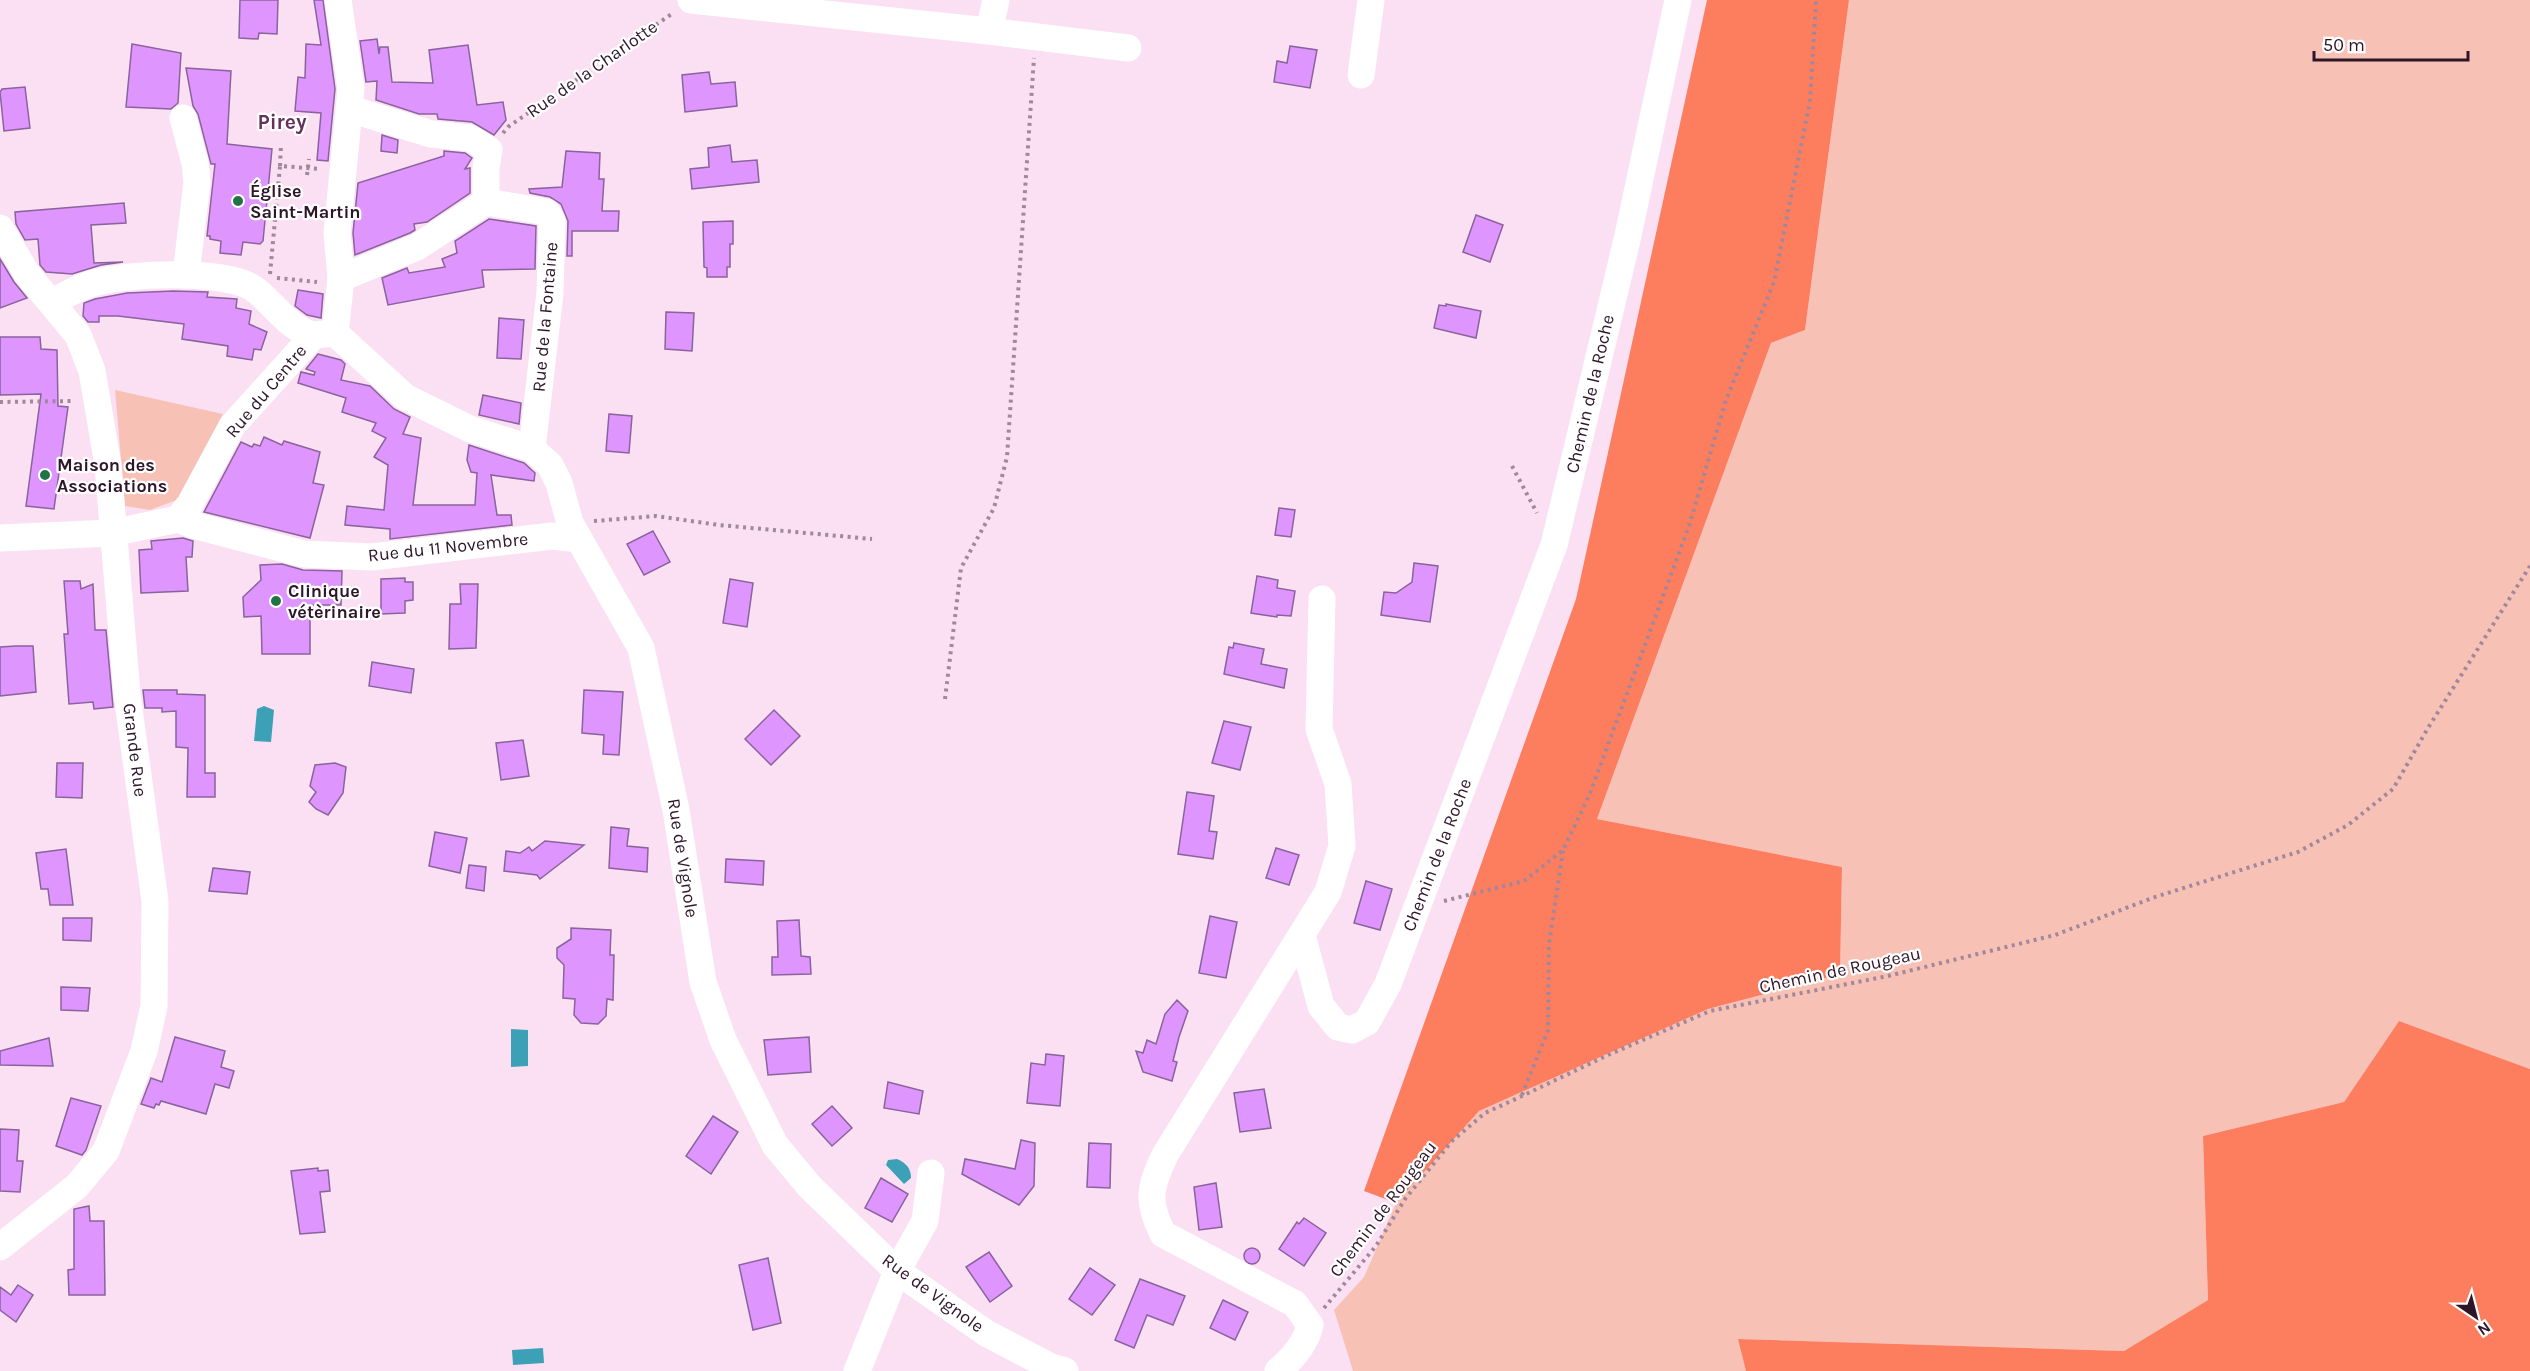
<svg xmlns="http://www.w3.org/2000/svg" width="2530" height="1371" font-family="Karla,sans-serif">
	<style>
		.green { fill: #f7c2b5 }
		.forest { fill: #fc7e5f }
		.water { fill: #3ca1b7 }
		.building { fill: #de96fe; stroke: #8a629c; stroke-width: 1.5 }
		.lines { fill: none; stroke-linecap: round; stroke-linejoin: round }
		.path { stroke: #a1879b; stroke-width: 4; stroke-dasharray: 3 4.5; stroke-linecap: butt }
		.minor { stroke: #fff; stroke-width: 27 }
		.poi-dot { fill: #1f7346; stroke: #fff; stroke-width: 2 }
		.labels { text-anchor: middle; dominant-baseline: central; stroke-width: 4.5; stroke-linejoin: round; paint-order: stroke }
		.street-label { font-size: 18px; fill: #2e1629; stroke: #fff }
		.poi-label { font-size: 18px; font-weight: bold; fill: #2e1629; stroke: #fff; text-anchor: start }
		.quarter-label { font-size: 21px; font-weight: bold; fill: #66305c; stroke: #fff }
	</style>
	<rect width="100%" height="100%" fill="#fbe0f4"/>
	<g class="green">
		<polygon points="1849,0 2530,0 2530,1069 2399,1021 2344,1102 2203,1136 2208,1300 2124,1351 1739,1339 1746,1371 1353,1371 1334,1310 1364,1277 1396,1203 1479,1111 1708,1009 1840,974 1842,867 1597,819 1771,343 1805,330"/>
		<polygon points="115,390 223,414 182,498 150,510 125,506"/>
	</g>
	<g class="forest">
		<polygon points="1707,0 1849,0 1805,330 1771,343 1597,819 1842,867 1840,974 1708,1009 1479,1111 1396,1203 1364,1191 1576,599"/>
		<polygon points="2399,1021 2530,1069 2530,1371 1746,1371 1738,1339 2124,1351 2208,1300 2203,1136 2344,1102"/>
	</g>
	<g class="water">
		<polygon points="264,706 274,710 271,742 254,741 257,709"/>
		<polygon points="511,1029 528,1030 528,1066 511,1067"/>
		<path d="M897,1159C906,1163 911,1168 911,1178L904,1184L886,1165L888,1160Z"/>
		<polygon points="543,1348 544,1363 513,1365 512,1350"/>
	</g>
	<g class="building">
		<polygon points="240,0 278,0 277,34 259,33 258,39 239,38"/>
		<polygon points="314,0 323,0 335,89 328,161 317,160 321,113 295,111 298,77 305,78 306,44 321,45"/>
		<polygon points="377,39 379,54 380,47 388,47 392,82 433,83 429,50 468,45 477,105 503,102 506,120 494,135 472,122 438,119 437,114 419,114 376,100 377,81 366,82 360,41"/>
		<polygon points="132,44 181,53 178,103 171,109 126,107"/>
		<polygon points="1290,46 1317,50 1310,88 1274,82 1277,61 1287,63"/>
		<polygon points="186,68 231,71 227,144 272,149 263,241 260,244 243,242 241,255 220,253 221,241 210,239 210,236 207,236 215,164 211,164 198,114 193,106"/>
		<polygon points="709,72 711,84 735,82 737,106 685,112 682,75"/>
		<polygon points="25,87 30,128 4,131 0,92 2,89"/>
		<polygon points="382,135 398,140 397,153 381,151"/>
		<polygon points="730,145 732,162 757,160 759,182 692,189 690,169 709,167 708,148"/>
		<polygon points="444,151 465,153 472,158 465,169 470,168 470,193 427,222 414,224 415,230 410,233 355,255 353,233 358,183 444,156"/>
		<polygon points="566,151 600,153 599,179 604,179 602,211 619,211 618,231 572,231 572,256 567,256 568,221 561,204 550,197 530,193 529,189 562,187"/>
		<polygon points="124,203 126,223 91,225 94,263 123,262 101,265 72,274 46,272 40,265 38,239 25,240 16,224 15,212"/>
		<polygon points="1476,215 1503,225 1490,262 1463,252"/>
		<polygon points="489,219 536,226 535,269 482,270 484,287 388,305 382,278 407,268 409,273 445,267 442,259 457,253 455,241"/>
		<polygon points="733,221 733,244 730,244 730,267 727,267 727,277 707,277 707,268 704,267 703,222"/>
		<polygon points="0,259 14,282 27,298 0,308"/>
		<polygon points="298,290 323,294 321,318 307,315 295,306"/>
		<polygon points="173,291 208,292 207,297 237,299 236,308 251,311 249,324 267,332 261,350 254,349 252,360 227,356 228,346 182,339 184,324 118,316 99,316 99,322 88,322 83,316 84,303 95,299 127,293"/>
		<polygon points="1446,304 1481,311 1476,338 1434,328 1439,305 1446,306"/>
		<polygon points="666,312 694,313 692,351 665,349"/>
		<polygon points="499,318 524,320 521,359 497,358"/>
		<polygon points="0,337 40,337 41,349 57,350 58,406 68,407 54,509 26,506 41,394 0,395"/>
		<polygon points="318,354 341,360 345,364 341,380 370,386 394,409 410,417 403,434 421,438 413,505 475,505 477,473 471,472 467,460 469,445 524,463 535,473 534,481 491,475 497,515 511,515 512,525 390,539 390,529 345,525 347,506 384,510 388,465 374,457 386,438 372,431 376,423 342,412 346,398 298,383 301,372 314,375 315,372 306,369"/>
		<polygon points="483,395 521,403 519,424 479,415"/>
		<polygon points="609,414 632,416 629,453 606,451"/>
		<polygon points="264,437 282,445 284,441 320,452 313,483 324,485 310,538 204,512 241,442 252,447 254,444 260,446"/>
		<polygon points="1279,508 1295,510 1291,537 1275,535"/>
		<polygon points="653,531 670,562 644,575 627,544"/>
		<polygon points="183,538 193,541 192,557 186,557 188,591 141,593 139,550 152,549 151,541"/>
		<polygon points="1414,563 1438,566 1430,622 1381,615 1384,592 1396,593 1412,582"/>
		<polygon points="282,564 303,570 342,571 341,605 310,605 310,654 262,654 261,616 244,617 243,597 261,580 260,565"/>
		<polygon points="1257,576 1278,580 1277,588 1295,591 1291,616 1277,615 1277,617 1251,613"/>
		<polygon points="405,578 405,582 413,582 413,600 405,601 405,613 381,614 381,579"/>
		<polygon points="730,579 753,583 747,627 723,623"/>
		<polygon points="64,581 80,581 81,589 93,584 95,630 106,630 113,707 94,709 93,702 69,704 64,634 68,634"/>
		<polygon points="460,584 478,584 476,648 449,649 450,604 461,604"/>
		<polygon points="1234,643 1264,649 1261,664 1287,669 1284,688 1224,674 1229,647 1233,648"/>
		<polygon points="16,646 33,646 36,692 0,696 0,647"/>
		<polygon points="372,662 414,669 411,693 369,686"/>
		<polygon points="143,690 177,690 177,694 205,695 205,773 215,773 215,797 187,797 188,748 176,747 176,711 162,712 162,708 145,708"/>
		<polygon points="584,690 623,692 619,755 603,754 604,735 582,733"/>
		<polygon points="774,710 800,736 771,765 745,739"/>
		<polygon points="1224,721 1251,727 1240,770 1212,763"/>
		<polygon points="523,740 529,776 501,780 496,743"/>
		<polygon points="57,763 83,763 82,798 56,797"/>
		<polygon points="335,763 346,767 343,793 328,815 316,809 309,802 316,792 310,786 315,765"/>
		<polygon points="1187,792 1214,796 1209,831 1217,832 1213,859 1178,854"/>
		<polygon points="611,827 629,829 627,846 648,848 647,872 609,868"/>
		<polygon points="435,832 467,838 460,873 429,866"/>
		<polygon points="545,841 584,845 540,879 537,875 504,871 506,851 520,853 529,847 532,851"/>
		<polygon points="1276,848 1299,855 1289,885 1266,878"/>
		<polygon points="66,849 73,905 50,905 48,889 41,889 36,853"/>
		<polygon points="726,859 764,861 763,885 725,882"/>
		<polygon points="469,865 486,867 484,891 466,888"/>
		<polygon points="213,868 250,872 247,894 209,891"/>
		<polygon points="1366,881 1392,889 1380,930 1354,923"/>
		<polygon points="1210,916 1237,922 1226,978 1199,973"/>
		<polygon points="63,918 92,918 91,941 63,940"/>
		<polygon points="799,920 801,956 810,957 811,974 772,975 772,957 778,957 777,921"/>
		<polygon points="571,928 611,930 610,955 614,955 613,1000 607,999 606,1016 598,1024 581,1023 574,1015 575,999 563,998 564,965 557,958 557,948 571,939"/>
		<polygon points="61,987 90,988 88,1011 61,1010"/>
		<polygon points="1177,1000 1188,1011 1179,1037 1173,1061 1177,1062 1172,1081 1143,1072 1136,1051 1143,1053 1147,1040 1156,1044 1165,1014"/>
		<polygon points="175,1037 225,1051 221,1067 234,1071 229,1088 215,1084 206,1114 161,1101 159,1105 156,1104 154,1108 141,1104 151,1078 162,1082"/>
		<polygon points="809,1037 811,1072 768,1075 764,1040"/>
		<polygon points="49,1038 53,1066 0,1065 0,1051"/>
		<polygon points="1046,1054 1064,1056 1060,1106 1027,1103 1031,1063 1045,1065"/>
		<polygon points="888,1082 923,1091 919,1114 884,1108"/>
		<polygon points="1264,1089 1271,1128 1240,1132 1234,1093"/>
		<polygon points="71,1098 101,1106 86,1150 82,1155 56,1146"/>
		<polygon points="832,1106 852,1128 832,1146 812,1124"/>
		<polygon points="713,1116 738,1132 711,1174 686,1156"/>
		<polygon points="0,1129 19,1130 17,1161 23,1161 20,1192 0,1191"/>
		<polygon points="1021,1140 1035,1143 1034,1186 1019,1205 962,1174 965,1159 1015,1169"/>
		<polygon points="1089,1143 1111,1144 1110,1188 1087,1187"/>
		<polygon points="318,1168 318,1171 328,1170 330,1191 320,1192 325,1232 300,1234 291,1171"/>
		<polygon points="881,1178 908,1194 892,1222 865,1208"/>
		<polygon points="1216,1183 1222,1227 1199,1230 1194,1187"/>
		<polygon points="89,1206 90,1221 104,1221 105,1295 69,1295 68,1270 74,1269 74,1209"/>
		<polygon points="1304,1218 1326,1233 1304,1266 1279,1249 1297,1222 1299,1224"/>
		<circle cx="1252" cy="1256" r="8"/>
		<polygon points="989,1252 1012,1286 990,1302 966,1267"/>
		<polygon points="768,1258 781,1323 753,1330 739,1265"/>
		<polygon points="1090,1268 1115,1285 1092,1315 1069,1299"/>
		<polygon points="1140,1279 1185,1296 1173,1325 1147,1315 1134,1348 1115,1340"/>
		<polygon points="18,1285 33,1295 16,1322 0,1310 0,1287 11,1295"/>
		<polygon points="1223,1300 1248,1312 1235,1340 1210,1328"/>
	</g>
	<g class="lines">
		<g class="path">
			<polyline points="503,133 508,127 673,13"/>
			<polyline points="280,166 281,145"/>
			<polyline points="307,175 309,159"/>
			<polyline points="270,274 280,166 320,169"/>
			<polyline points="277,278 317,282"/>
			<polyline points="0,402 74,401"/>
			<polyline points="1512,466 1537,513"/>
			<polyline points="594,521 656,516 719,525 872,539"/>
			<polyline points="945,699 961,568 994,508 1007,457 1034,58"/>
			<polyline points="1444,901 1524,881 1563,850 1589,796 1689,526 1726,400 1774,282 1810,101 1816,0"/>
			<polyline points="1522,1095 1548,1030 1549,944 1563,851"/>
			<polyline points="1324,1308 1376,1246 1405,1199 1452,1141 1485,1113 1522,1096 1608,1055 1710,1011 1888,976 2055,935 2155,897 2298,852 2348,825 2393,789 2428,728 2530,566"/>
		</g>
		<g class="minor">
			<polyline points="691,0 989,31 1128,48"/>
			<polyline points="989,31 996,0"/>
			<polyline points="1361,75 1371,0"/>
			<polyline points="350,109 431,134 470,138 489,150 486,168 486,202"/>
			<polyline points="183,118 195,163 197,182 186,275"/>
			<polyline points="486,202 547,212 552,221 550,293 532,449"/>
			<polyline points="0,228 27,274 78,335 92,371 108,465 127,694 155,901 154,1006 144,1051 106,1151 77,1186 0,1247"/>
			<polyline points="341,278 417,247 486,202"/>
			<path d="M53,302C65,295 76,289 90,284C122,273 224,269 253,288C274,303 288,329 314,335"/>
			<polyline points="335,333 405,397 470,429 532,449 550,465 559,483 570,523 641,648 676,810 703,982 723,1040 775,1145 810,1187 897,1271 986,1333 1051,1367 1065,1371"/>
			<polyline points="178,519 193,525 304,554 372,557 552,536 579,539"/>
			<polyline points="0,538 112,533 178,519 190,504 232,426 314,335 335,333 341,278 337,233 351,89 338,0"/>
			<polyline points="1302,935 1321,1006 1338,1027 1352,1030 1367,1022 1388,984 1554,545 1627,240 1678,0"/>
			<polyline points="857,1371 897,1271 925,1221 931,1173"/>
			<path d="M1278,1371C1292,1359 1306,1344 1310,1325L1295,1304L1163,1234C1146,1201 1150,1187 1165,1155L1328,892L1342,846L1338,784L1319,729L1322,599"/>
		</g>
	</g>
	<g class="poi-dot">
		<circle cx="238" cy="201" r="6"/>
		<circle cx="45" cy="475" r="6"/>
		<circle cx="276" cy="601" r="6"/>
	</g>
	<g class="labels">
		<g class="street-label">
			<text transform="translate(592 69) rotate(-35)">Rue de la Charlotte</text>
			<text transform="translate(545 317) rotate(-85)">Rue de la Fontaine</text>
			<text transform="translate(266 391) rotate(-50)">Rue du Centre</text>
			<text transform="translate(1590 394) rotate(-77)">Chemin de la Roche</text>
			<text transform="translate(448 547) rotate(-6)">Rue du 11 Novembre</text>
			<text transform="translate(135 750) rotate(83)">Grande Rue</text>
			<text transform="translate(1437 855) rotate(-69)">Chemin de la Roche</text>
			<text transform="translate(683 858) rotate(81)">Rue de Vignole</text>
			<text transform="translate(1840 970) rotate(-12)">Chemin de Rougeau</text>
			<text transform="translate(1383 1209) rotate(-53)">Chemin de Rougeau</text>
			<text transform="translate(933 1293) rotate(36)">Rue de Vignole</text>
		</g>
		<g class="poi-label">
			<text x="250" y="191">Église<tspan x="250" dy="21">Saint-Martin</tspan></text>
			<text x="57" y="465">Maison des<tspan x="57" dy="21">Associations</tspan></text>
			<text x="288" y="591">Clinique<tspan x="288" dy="21">vétèrinaire</tspan></text>
		</g>
		<g class="quarter-label">
			<text x="282" y="122">Pirey</text>
		</g>
	</g>
	<g transform="translate(2476 1317) rotate(145)" stroke="#ffffff" stroke-width="4.5" paint-order="stroke">
	<path d="M0-4.5L10 22L0 15L-10 22Z" fill="#2e1629"/>
	<text y="-9" font-size="16" font-weight="bold" text-anchor="middle" fill="#2e1629">N</text>
	</g>
	<path d="M2314 51v9h154v-9" fill="none" stroke="#2e1629" stroke-width="3"/>
	<text x="2323" y="51" font-size="18" fill="#2e1629" stroke="#ffffff" stroke-width="4.5" paint-order="stroke">50 m</text>
</svg>
